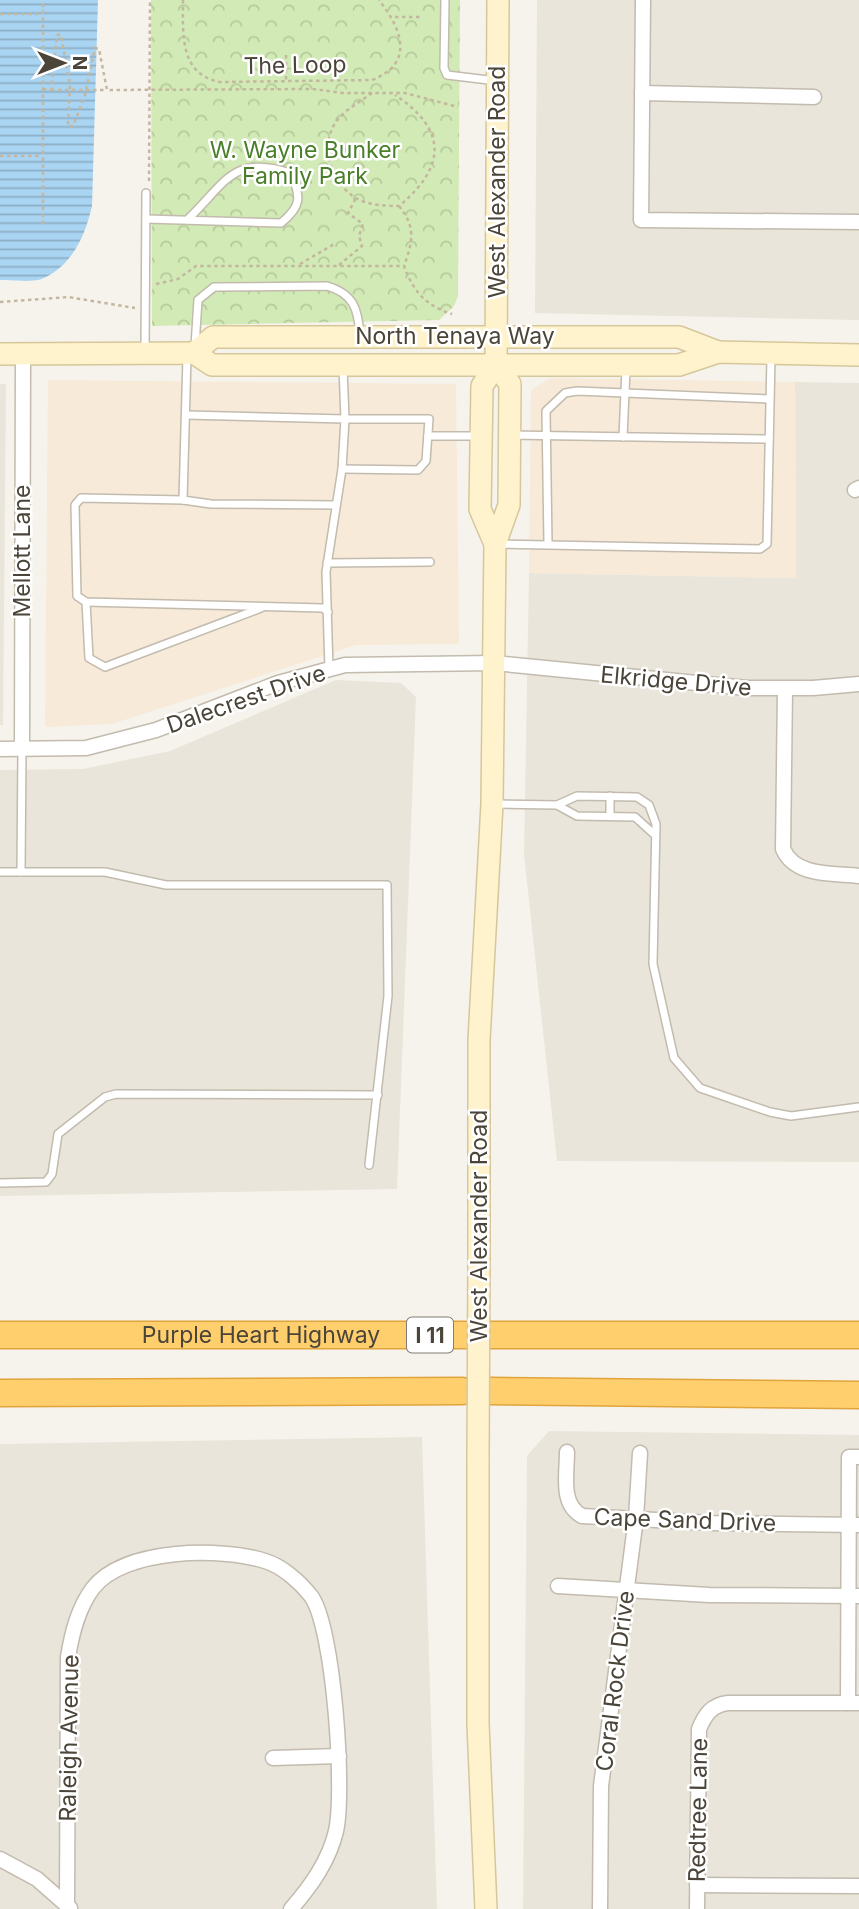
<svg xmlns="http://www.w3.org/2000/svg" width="859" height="1909" font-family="Inter,sans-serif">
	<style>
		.residential { fill: #eae5da }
		.commercial { fill: #f7ead8 }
		.park { fill: url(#park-crowns) }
		.water { fill: url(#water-rules) }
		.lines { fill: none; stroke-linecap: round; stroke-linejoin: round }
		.service-casing { stroke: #c2bbae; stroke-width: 10 }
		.minor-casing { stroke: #c2bbae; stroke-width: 17 }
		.secondary-casing { stroke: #d6c79b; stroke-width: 24 }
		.motorway-casing { stroke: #e0a43c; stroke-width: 29 }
		.path { stroke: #c4b79f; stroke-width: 2.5; stroke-dasharray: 3.5 3.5; stroke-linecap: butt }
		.service { stroke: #fff; stroke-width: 7 }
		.minor { stroke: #fff; stroke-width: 14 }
		.secondary { stroke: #fff3cd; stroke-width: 21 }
		.motorway { stroke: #ffcf6e; stroke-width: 26 }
		.secondary-bridge-casing { stroke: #d6c79b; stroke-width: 24; stroke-linecap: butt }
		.secondary-bridge { stroke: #fff3cd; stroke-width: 21 }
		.labels { text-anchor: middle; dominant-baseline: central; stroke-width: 5; stroke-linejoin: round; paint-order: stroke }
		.shield { fill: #fff; stroke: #817c74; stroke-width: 2 }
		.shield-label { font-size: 21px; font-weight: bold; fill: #4b4439 }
		.street-label { font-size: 23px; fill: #4b4439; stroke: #fff }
		.park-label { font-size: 23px; fill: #4a7f2a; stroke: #fff }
	</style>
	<defs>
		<pattern id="park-crowns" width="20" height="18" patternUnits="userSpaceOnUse" patternTransform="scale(1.75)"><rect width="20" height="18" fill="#d2eab5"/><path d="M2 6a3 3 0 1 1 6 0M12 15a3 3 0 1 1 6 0" fill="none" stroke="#b6ca9c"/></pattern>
		<pattern id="water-rules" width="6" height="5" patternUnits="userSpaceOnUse" patternTransform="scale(1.75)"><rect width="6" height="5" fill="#a9d4f2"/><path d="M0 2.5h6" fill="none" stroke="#8caec5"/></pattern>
	</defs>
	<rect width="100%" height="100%" fill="#f6f3ec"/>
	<g class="residential">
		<polygon points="537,0 859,0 859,320 535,313"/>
		<polygon points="795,382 859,383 859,1162 557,1161 524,854 529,573 796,578"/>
		<polygon points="0,384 6,384 3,725 0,725"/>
		<polygon points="336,680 401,683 416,697 397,1189 0,1196 0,770 83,769 170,751"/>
		<polygon points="549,1431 859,1435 859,1909 523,1909 527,1456"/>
		<polygon points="422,1437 437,1909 0,1909 0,1444"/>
	</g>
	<g class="commercial">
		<polygon points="550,378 795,382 796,578 529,573 531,390"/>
		<polygon points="48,380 456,384 459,644 356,645 112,724 45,727"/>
	</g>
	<polygon class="park" points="151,0 460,0 458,296 454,306 439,320 152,326"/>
	<path class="water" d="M0,0H98L92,206C85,236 73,264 44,278C34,283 12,280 0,280Z"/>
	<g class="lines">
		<g class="service-casing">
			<g id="service">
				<polyline points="445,0 444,68 447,75 497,81"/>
				<path d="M146,219L281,223C302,206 301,197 291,173C232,154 226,183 188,219"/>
				<path d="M195,346L198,300L214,287L327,286C354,294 358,309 360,335"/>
				<polyline points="145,352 146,193"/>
				<polyline points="187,357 183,500 211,504 336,505"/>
				<polyline points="186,415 345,419 342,469 326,572 329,669"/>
				<polyline points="510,435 769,439"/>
				<polyline points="428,436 480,436"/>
				<polyline points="623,437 626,369"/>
				<polyline points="342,469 418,470 426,461 429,419 345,419 343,368"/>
				<polyline points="183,500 81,498 75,505 77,596 86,602 323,608 328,612"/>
				<polyline points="500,544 760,549 767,544 771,357"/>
				<polyline points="548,544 546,411 565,393 577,391 768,399"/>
				<polyline points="327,563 430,562"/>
				<polyline points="86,602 89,658 105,667 261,608"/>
				<polyline points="22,749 21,872 105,872 166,885 387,885 388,996 369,1165"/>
				<polyline points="610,796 610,816"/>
				<polyline points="493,804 557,805 577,796 637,797 649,805 656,824 653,964 674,1058 700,1088 770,1112 791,1116 859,1107"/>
				<polyline points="557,805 577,816 635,817 655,835"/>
				<polyline points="0,872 21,872"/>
				<polyline points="0,1183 46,1182 52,1174 58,1134 105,1097 116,1094 378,1095"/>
			</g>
		</g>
		<g class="minor-casing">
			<g id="minor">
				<polyline points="643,0 641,220 859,222"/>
				<polyline points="642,93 814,97"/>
				<polyline points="855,490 859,488"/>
				<path d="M785,689L783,849C795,877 833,873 859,876"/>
				<polyline points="0,749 86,748 156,730 278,683 345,665 494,663 747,688 813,688 859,684"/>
				<polyline points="22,749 23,354"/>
				<path d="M567,1452C567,1475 560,1504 582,1516L711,1523L859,1525"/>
				<polyline points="558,1586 709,1595 859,1596"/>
				<polyline points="848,1703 849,1457 859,1457"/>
				<polyline points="273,1758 339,1756"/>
				<polyline points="0,1859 37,1879 70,1908"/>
				<polyline points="697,1885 859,1886"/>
				<path d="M67,1904L68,1657C72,1633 78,1608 93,1588C124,1548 221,1547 265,1561C282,1566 300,1582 311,1596C334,1627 345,1792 336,1831C329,1861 311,1886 291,1909"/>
				<polyline points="600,1909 601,1786 636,1518 640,1453"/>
				<path d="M697,1909L699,1729C705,1715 711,1705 728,1703H859"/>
			</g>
		</g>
		<g class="secondary-casing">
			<g id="secondary">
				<polyline points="194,353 213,337 679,337 718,352"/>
				<polyline points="0,354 194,353 212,365 679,365 718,352 859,355"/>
				<polyline points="495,544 480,509 482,386 496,365 498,0"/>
				<polyline points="479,1258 479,1040 492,804 495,544 509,505 510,384 496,365"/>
				<polyline points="478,1458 478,1724 486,1909"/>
			</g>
		</g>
		<g class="motorway-casing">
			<g id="motorway">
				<path id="s1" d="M0,1335H859"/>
				<polyline points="489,1391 859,1395"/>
				<polyline points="0,1393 462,1391"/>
			</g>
		</g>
		<g class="path">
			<path d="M183,0C183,34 179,74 220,82L372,80C416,63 401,28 379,0"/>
			<polyline points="0,14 42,14"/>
			<polyline points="395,17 423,17"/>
			<polyline points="286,55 286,81"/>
			<polyline points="43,89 51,90 57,35 61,35 70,85 68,126 73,126 85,95 95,48 99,49 107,90 313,89 343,93 405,93 458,107"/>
			<polyline points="51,90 107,90"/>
			<path d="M372,93C359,103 343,110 334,125C320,149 333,185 356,198C368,205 385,206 399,206C446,167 448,130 395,95"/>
			<polyline points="0,156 42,156"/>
			<polyline points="149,181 150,0"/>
			<path d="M399,206C416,227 413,241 404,266"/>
			<polyline points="43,224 43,0"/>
			<polyline points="300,264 336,243"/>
			<polyline points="339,265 362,246 359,236 363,224 348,213 356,198"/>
			<path d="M156,284L178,279L196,266H404C413,291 426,306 452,314"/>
			<polyline points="0,302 68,297 135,308"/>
		</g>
		<use href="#service" class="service"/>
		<use href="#minor" class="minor"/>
		<use href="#secondary" class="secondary"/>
		<use href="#motorway" class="motorway"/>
		<g class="secondary-bridge-casing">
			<polyline id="secondary-bridge" points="478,1458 479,1258"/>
		</g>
		<use href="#secondary-bridge" class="secondary-bridge"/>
	</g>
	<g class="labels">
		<rect class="shield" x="407" y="1317.5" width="46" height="35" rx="5"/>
		<g class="shield-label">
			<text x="430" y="1335">I 11</text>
		</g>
		<g class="street-label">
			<text transform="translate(295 65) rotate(-1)">The Loop</text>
			<text transform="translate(497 182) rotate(-90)">West Alexander Road</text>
			<text x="455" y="336">North Tenaya Way</text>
			<text transform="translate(22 551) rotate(-90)">Mellott Lane</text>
			<text transform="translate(676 681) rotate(5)">Elkridge Drive</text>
			<text transform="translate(246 699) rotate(-19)">Dalecrest Drive</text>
			<text transform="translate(479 1226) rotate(-90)">West Alexander Road</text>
			<text stroke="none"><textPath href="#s1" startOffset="261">Purple Heart Highway</textPath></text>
			<text transform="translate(685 1520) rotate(2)">Cape Sand Drive</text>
			<text transform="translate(615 1681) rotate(-83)">Coral Rock Drive</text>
			<text transform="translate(69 1738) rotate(-89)">Raleigh Avenue</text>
			<text transform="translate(698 1810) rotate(-89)">Redtree Lane</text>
		</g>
		<g class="park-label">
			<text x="305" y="150">W. Wayne Bunker<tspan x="305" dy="26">Family Park</tspan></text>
		</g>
	</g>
	<g transform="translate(63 63) rotate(90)" stroke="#ffffff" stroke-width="5" paint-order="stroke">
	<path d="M0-5L12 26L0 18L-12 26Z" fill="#4b4439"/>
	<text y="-10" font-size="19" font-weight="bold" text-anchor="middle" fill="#4b4439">N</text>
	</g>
</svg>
